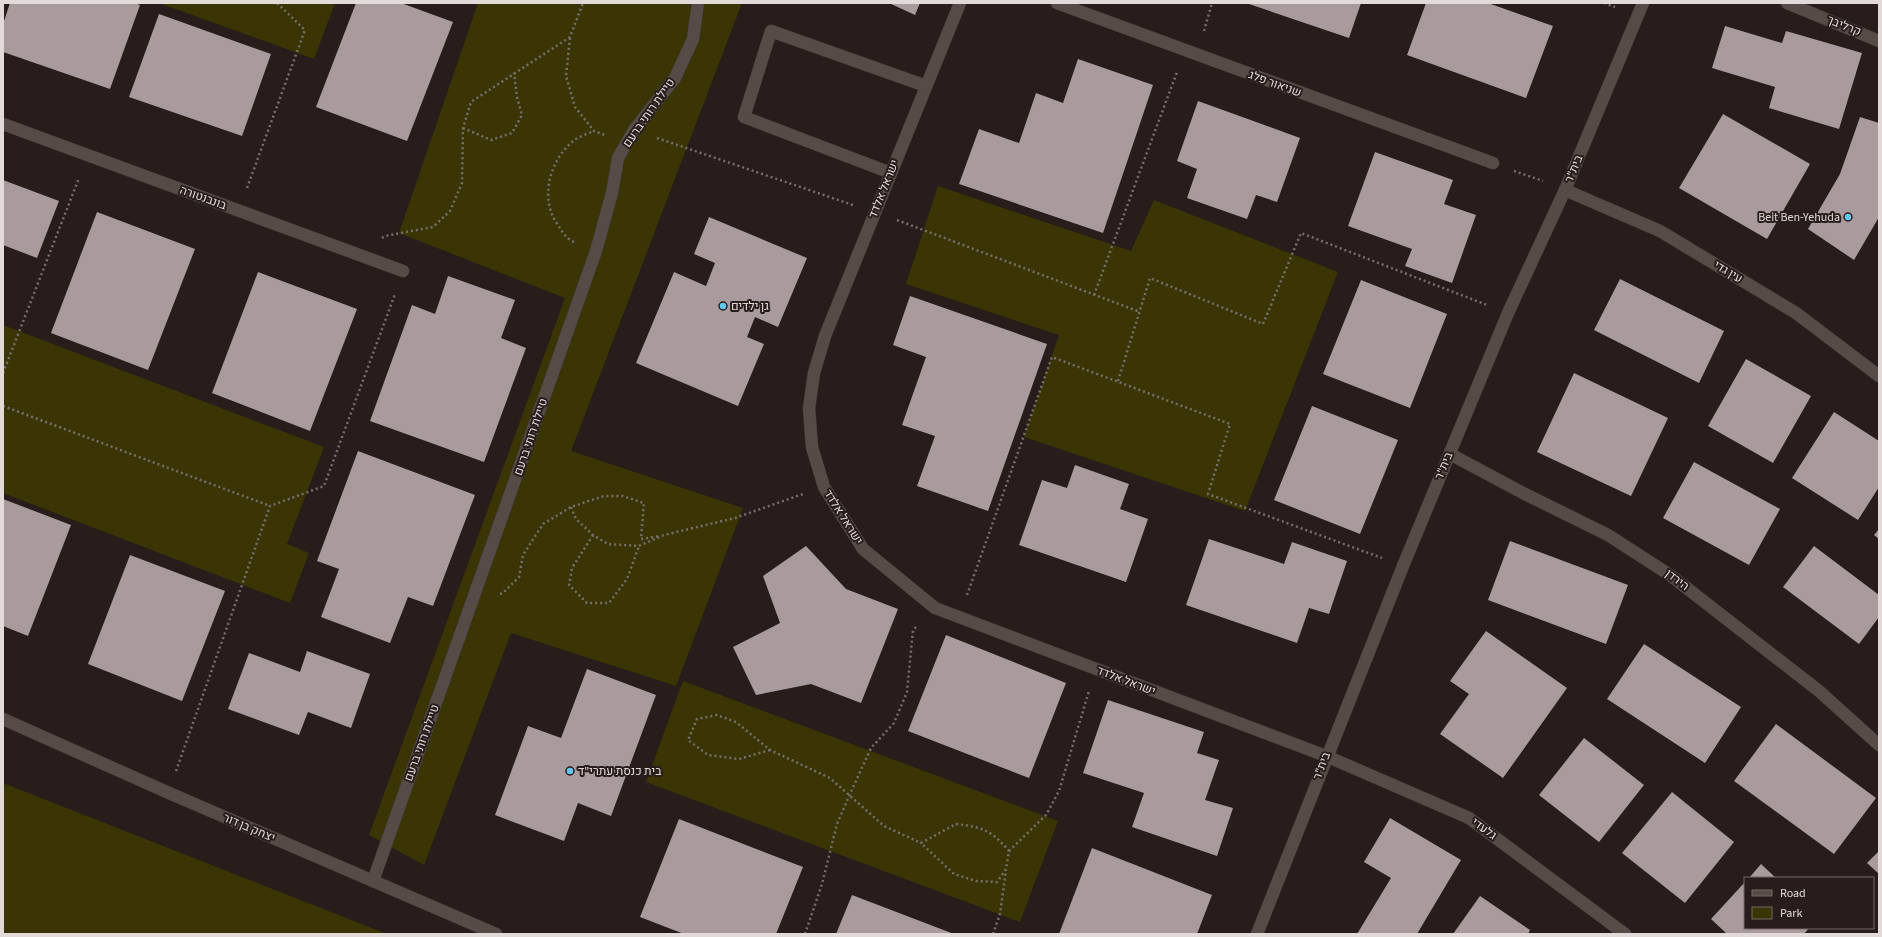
<svg xmlns="http://www.w3.org/2000/svg" width="1882" height="937" font-family="'Source Sans 3',Heebo,sans-serif">
	<style>
		.green { fill: #3b3405 }
		.building { fill: #a89a9d }
		.lines { fill: none; stroke-linecap: round; stroke-linejoin: round }
		.minor-casing { stroke: #423a38; stroke-width: 13 }
		.path { stroke: #786f6d; stroke-width: 2.5; stroke-dasharray: 2 3; stroke-linecap: butt }
		.minor { stroke: #574b48; stroke-width: 12 }
		.poi-dot { fill: #65c5ee; stroke: #281d1b; stroke-width: 1.5 }
		.labels { text-anchor: middle; dominant-baseline: central; stroke-width: 4; stroke-linejoin: round; paint-order: stroke }
		.street-label { font-size: 12px; fill: #e1dad8; stroke: #281d1b }
		.poi-label { font-size: 12px; fill: #e1dad8; stroke: #281d1b; text-anchor: start }
	</style>
	<rect width="100%" height="100%" fill="#281d1b"/>
	<g class="green">
		<polygon points="159,3 335,3 314,59"/>
		<polygon points="478,3 742,3 571,451 743,508 676,686 511,633 424,865 369,835 565,298 399,233"/>
		<polygon points="938,186 1131,251 1154,200 1338,272 1245,511 1024,437 1059,335 906,284"/>
		<polygon points="3,325 324,447 287,544 309,553 290,603 3,493"/>
		<polygon points="683,681 1058,821 1020,922 646,782"/>
		<polygon points="3,783 387,934 3,934"/>
	</g>
	<g class="building">
		<polygon points="10,3 135,3 140,5 110,89 3,52 3,24"/>
		<polygon points="356,3 401,3 453,22 407,141 316,107"/>
		<polygon points="889,3 920,3 915,15"/>
		<polygon points="1246,3 1361,3 1349,38"/>
		<polygon points="1426,3 1488,3 1553,26 1526,98 1407,55"/>
		<polygon points="159,14 271,54 242,136 129,97"/>
		<polygon points="1725,26 1782,43 1786,31 1862,53 1839,129 1769,108 1775,87 1712,68"/>
		<polygon points="1078,59 1153,85 1103,233 959,184 979,129 1019,143 1036,93 1063,103"/>
		<polygon points="1198,101 1300,138 1277,202 1256,195 1247,219 1187,198 1197,169 1177,161"/>
		<polygon points="1723,114 1810,164 1767,239 1679,188"/>
		<polygon points="1860,117 1879,123 1879,217 1854,260 1808,229 1840,174"/>
		<polygon points="1375,152 1453,180 1444,204 1476,215 1452,283 1405,266 1412,249 1348,226"/>
		<polygon points="3,180 59,201 37,258 3,245"/>
		<polygon points="97,212 195,249 148,370 51,333"/>
		<polygon points="709,217 807,258 778,327 755,317 747,337 764,344 738,406 636,363 674,272 706,286 715,263 694,254"/>
		<polygon points="258,272 357,309 310,431 212,393"/>
		<polygon points="448,276 515,300 501,338 526,348 484,462 370,421 412,305 435,314"/>
		<polygon points="1620,279 1724,331 1699,383 1594,330"/>
		<polygon points="1361,280 1447,314 1410,408 1323,374"/>
		<polygon points="910,296 1047,344 988,511 917,486 935,436 902,425 926,357 893,345"/>
		<polygon points="1746,359 1811,396 1773,463 1708,426"/>
		<polygon points="1574,373 1668,418 1631,496 1537,452"/>
		<polygon points="1312,406 1398,440 1360,534 1274,500"/>
		<polygon points="1834,412 1879,441 1879,487 1858,520 1792,478"/>
		<polygon points="358,451 475,495 433,606 408,597 390,643 321,617 339,569 317,561"/>
		<polygon points="1694,462 1780,509 1749,565 1663,518"/>
		<polygon points="1075,465 1129,484 1120,509 1148,519 1126,582 1019,545 1042,480 1067,488"/>
		<polygon points="3,499 71,525 28,636 3,626"/>
		<polygon points="1879,529 1879,539 1874,535"/>
		<polygon points="1209,539 1284,564 1292,542 1347,561 1329,614 1309,608 1297,643 1186,605"/>
		<polygon points="1510,541 1628,585 1606,644 1488,600"/>
		<polygon points="806,546 846,589 898,609 861,703 811,684 756,695 733,647 780,623 763,576"/>
		<polygon points="1814,546 1879,595 1879,617 1859,644 1783,587"/>
		<polygon points="130,555 225,591 182,701 88,664"/>
		<polygon points="1486,631 1567,688 1503,778 1440,734 1469,694 1450,681"/>
		<polygon points="946,635 1066,683 1029,778 908,731"/>
		<polygon points="1644,644 1741,707 1705,763 1607,699"/>
		<polygon points="307,651 370,674 351,728 308,712 299,735 228,709 249,653 300,672"/>
		<polygon points="587,669 656,695 611,816 578,803 564,841 495,815 528,726 561,738"/>
		<polygon points="1108,700 1204,732 1197,753 1219,760 1205,800 1233,808 1217,856 1132,827 1144,793 1083,773"/>
		<polygon points="1776,724 1876,798 1834,854 1734,781"/>
		<polygon points="1584,738 1644,785 1599,842 1539,795"/>
		<polygon points="1672,792 1734,842 1685,903 1622,853"/>
		<polygon points="1390,818 1461,860 1417,934 1357,934 1391,878 1364,862"/>
		<polygon points="679,819 803,867 776,934 684,934 640,917"/>
		<polygon points="1092,848 1212,895 1197,934 1059,934"/>
		<polygon points="1879,851 1879,874 1867,863"/>
		<polygon points="1761,864 1776,878 1749,878"/>
		<polygon points="1745,882 1745,928 1809,928 1804,934 1727,934 1711,919"/>
		<polygon points="852,895 954,934 836,934"/>
		<polygon points="1480,896 1530,930 1528,934 1453,934"/>
	</g>
	<g class="lines">
		<g class="minor-casing">
			<g id="minor">
				<polyline points="960,3 825,336 814,373 809,408 812,447 824,487 863,549 935,608 1326,756 1469,818 1625,934"/>
				<polyline points="1057,3 1493,163"/>
				<polyline points="1787,3 1879,41"/>
				<polyline points="3,124 403,271"/>
				<polyline points="891,173 744,117 771,31 926,86"/>
				<polyline points="1565,190 1660,231 1796,313 1879,376"/>
				<polyline points="1450,454 1523,493 1608,535 1670,575 1819,691 1879,745"/>
				<polyline points="3,719 169,793 496,934"/>
				<polyline points="373,881 596,251 612,193 618,158 634,130 675,78 693,39 698,3"/>
				<polyline points="1257,934 1403,566 1508,313 1565,190 1643,3"/>
			</g>
		</g>
		<g class="path">
			<polyline points="1604,3 1615,7"/>
			<polyline points="1204,31 1212,3"/>
			<polyline points="570,38 566,76 575,107 594,131 605,135"/>
			<polyline points="463,128 491,140 512,133 522,115 517,97 514,73"/>
			<polyline points="657,138 853,205"/>
			<polyline points="1514,171 1543,181"/>
			<polyline points="247,188 305,30 277,3"/>
			<polyline points="897,220 1140,312"/>
			<polyline points="382,238 385,236 433,227 450,211 462,183 463,128 471,102 570,37 583,3"/>
			<path d="M574,242C565,238 562,231 556,222C540,197 550,161 572,142C577,137 587,134 594,131"/>
			<polyline points="1094,295 1177,72"/>
			<polyline points="3,373 79,178"/>
			<polyline points="1118,381 1150,278 1263,324 1301,233 1487,305"/>
			<polyline points="3,406 270,506"/>
			<polyline points="571,507 576,519 593,535 608,544 639,546 664,535 735,518 803,494"/>
			<polyline points="593,535 572,568 569,585 587,603 609,603 627,579 639,546"/>
			<polyline points="500,594 503,593 519,577 523,555 543,524 571,507 604,496 623,496 644,503 641,539 660,536"/>
			<polyline points="967,595 1052,357 1230,424 1208,494 1382,558"/>
			<polyline points="770,750 739,759 708,755 688,740 697,719 717,715 736,722 770,750 830,778 884,826 921,843"/>
			<polyline points="176,771 270,506 324,486 395,294"/>
			<path d="M956,824C983,827 992,831 1009,851L1006,869L997,882L976,881L954,874L921,843Z"/>
			<polyline points="1009,851 1046,815 1059,791 1089,691"/>
			<polyline points="805,934 822,884 837,824 850,794 871,748 894,723 907,692 913,630 918,625"/>
			<polyline points="993,934 1000,914 1006,870"/>
		</g>
		<use href="#minor" class="minor"/>
	</g>
	<g class="poi-dot">
		<circle cx="1848" cy="217" r="4"/>
		<circle cx="723" cy="306" r="4"/>
		<circle cx="570" cy="771" r="4"/>
	</g>
	<g class="labels">
		<g class="street-label">
			<text transform="translate(1844 26) rotate(22)">קרליבך</text>
			<text transform="translate(1275 84) rotate(20)">שניאור פלג</text>
			<text transform="translate(649 113) rotate(-55)">טיילת רותי ברעם</text>
			<text transform="translate(1574 169) rotate(-67)">בית"ר</text>
			<text transform="translate(884 189) rotate(-68)">ישראל אלדד</text>
			<text transform="translate(203 198) rotate(20)">בונבנטורה</text>
			<text transform="translate(1728 272) rotate(31)">עין גדי</text>
			<text transform="translate(531 437) rotate(-71)">טיילת רותי ברעם</text>
			<text transform="translate(1444 466) rotate(-67)">בית"ר</text>
			<text transform="translate(843 517) rotate(58)">ישראל אלדד</text>
			<text transform="translate(1677 580) rotate(37)">הירדן</text>
			<text transform="translate(1126 681) rotate(21)">ישראל אלדד</text>
			<text transform="translate(422 743) rotate(-70)">טיילת רותי ברעם</text>
			<text transform="translate(1322 766) rotate(-69)">בית"ר</text>
			<text transform="translate(249 828) rotate(23)">יצחק בן דור</text>
			<text transform="translate(1484 829) rotate(36)">גלעדי</text>
		</g>
		<g class="poi-label">
			<text x="1840" y="217" text-anchor="end">Beit Ben-Yehuda</text>
			<text x="731" y="306">גן ילדים</text>
			<text x="578" y="771">בית כנסת עתרי"ד</text>
		</g>
	</g>
	<rect width="1882" height="937" fill="none" stroke="#e1dad8" stroke-width="8"/>
	<rect x="1744" y="877" width="130" height="52" fill="#281d1b" stroke="#726967"/>
	<rect x="1752" y="890" width="20" height="6" fill="#574b48" stroke="#726967"/>
	<text x="1780" y="897" font-size="12" fill="#e1dad8">Road</text>
	<rect x="1752" y="907" width="20" height="12" fill="#3b3405" stroke="#726967"/>
	<text x="1780" y="917" font-size="12" fill="#e1dad8">Park</text>
</svg>
